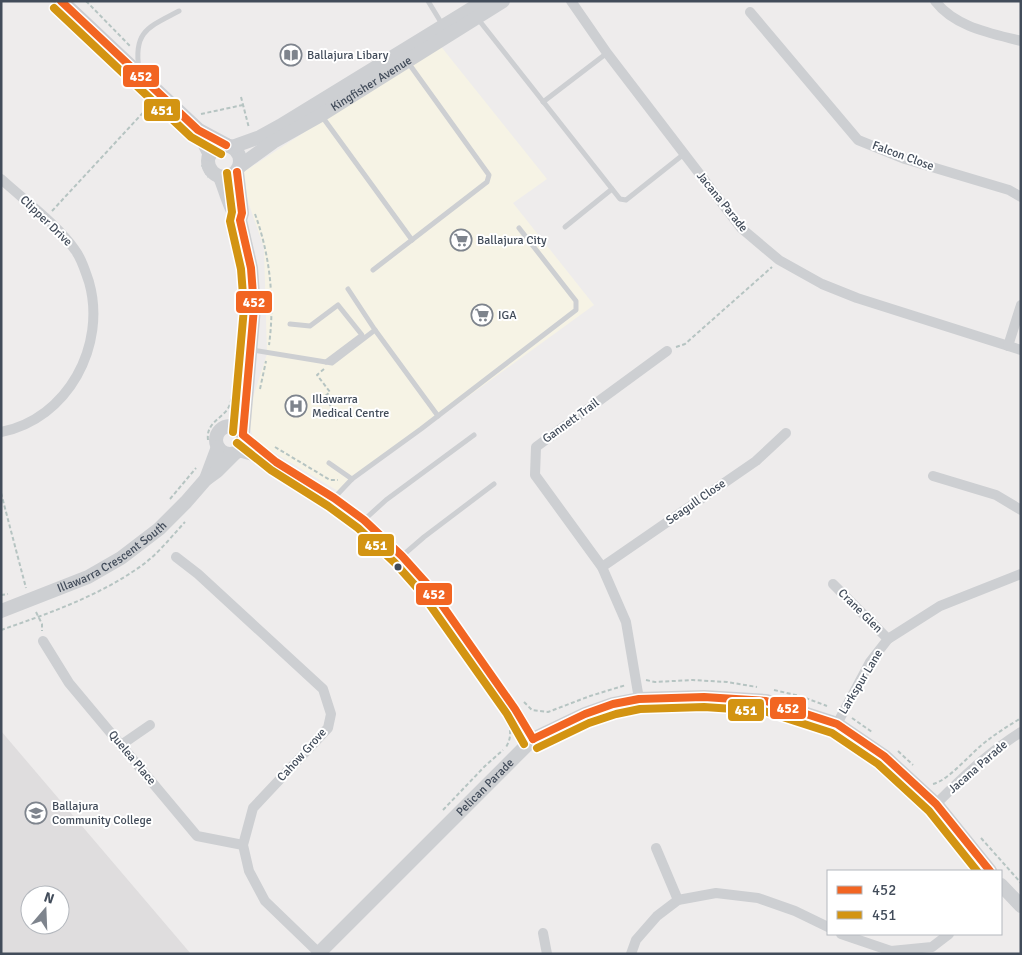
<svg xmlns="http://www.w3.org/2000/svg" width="1022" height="955" font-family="Signika,sans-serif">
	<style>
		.commercial { fill: #f6f3e5 }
		.education { fill: #dfddde; fill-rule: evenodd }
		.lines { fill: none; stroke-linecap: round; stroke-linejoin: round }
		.path { stroke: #b6c4c2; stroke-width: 2; stroke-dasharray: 4 2.5; stroke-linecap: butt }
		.service { stroke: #cdcfd2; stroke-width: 5 }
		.minor { stroke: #cdcfd2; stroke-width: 10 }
		.tertiary { stroke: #cdcfd2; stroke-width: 14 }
		.secondary { stroke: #ccced2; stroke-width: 15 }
		.bus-1-casing { stroke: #fff; stroke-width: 11 }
		.bus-2-casing { stroke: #fff; stroke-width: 11 }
		.bus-1 { stroke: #f26522; stroke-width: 8 }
		.bus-2 { stroke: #d39412; stroke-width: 8 }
		.bus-dot { fill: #424c5a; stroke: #fff; stroke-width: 2 }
		.labels { text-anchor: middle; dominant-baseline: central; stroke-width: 4; stroke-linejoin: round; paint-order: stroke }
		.poi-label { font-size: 12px; fill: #424c5a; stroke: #fff; text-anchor: start }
		.street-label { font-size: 12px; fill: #424c5a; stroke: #fff }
		.line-badge { stroke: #fff; stroke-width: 2 }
		.badge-label { font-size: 14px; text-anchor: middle; font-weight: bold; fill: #fff }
	</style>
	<rect width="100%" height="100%" fill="#eeecec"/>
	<polygon class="commercial" points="439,44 547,179 513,203 594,305 338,491 255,441 246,419 267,354 264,248 239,175"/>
	<path class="education" d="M1,731L191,954H1ZM30,895H60V925H30Z"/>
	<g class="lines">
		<g class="path">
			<polyline points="86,1 130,46"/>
			<polyline points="241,97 249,128"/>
			<polyline points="201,114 243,105"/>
			<polyline points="202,165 208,177"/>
			<polyline points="52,211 151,104"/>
			<path d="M255,214C270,255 275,301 269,345"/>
			<polyline points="676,347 685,344 772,267"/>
			<polyline points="324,369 317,375 330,392 324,397 333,409 337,420"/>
			<polyline points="260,389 266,361"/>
			<path d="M208,440C206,424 219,420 227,410C232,403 232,394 234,386"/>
			<polyline points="275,447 330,480 338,480"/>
			<polyline points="1,493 26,588"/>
			<polyline points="170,499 196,468"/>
			<polyline points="1,595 8,594"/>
			<polyline points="36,612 42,624 42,631"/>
			<path d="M1,630C50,613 99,596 141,566C158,554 171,537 185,522"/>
			<polyline points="646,680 655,682 693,680 727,682 757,687"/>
			<polyline points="774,690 800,696 827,706"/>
			<polyline points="524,702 532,710 548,712 590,696 626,685"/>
			<path d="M503,712C509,724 514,734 506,747"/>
			<polyline points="852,718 872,732"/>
			<polyline points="898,751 913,765"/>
			<path d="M933,784C950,780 972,751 988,740C998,732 1010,725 1021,718"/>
			<polyline points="443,810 485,766 503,750"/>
			<polyline points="981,838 1021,883"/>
		</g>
		<g class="service">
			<polyline points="428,1 442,24"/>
			<polyline points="478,19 620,199 626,200 684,154"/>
			<path d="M139,69C133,31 149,27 179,11"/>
			<polyline points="543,102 607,53"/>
			<polyline points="321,115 412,240"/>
			<polyline points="565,227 612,189"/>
			<polyline points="373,270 487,182 489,175 407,61"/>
			<polyline points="348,289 375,330 438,416"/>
			<polyline points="290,324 310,326 338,305 362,335 326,362"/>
			<polyline points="252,350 332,363 375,330"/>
			<polyline points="329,463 352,479"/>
			<polyline points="334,498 352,479 421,429 576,310 576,301 519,228"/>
			<polyline points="364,520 386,500 474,435"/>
			<polyline points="402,556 424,537 494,484"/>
		</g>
		<g class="minor">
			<polyline points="571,1 607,53 741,228 779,260 822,284 857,298 1021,350"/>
			<path d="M935,1C955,27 990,33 1021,41"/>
			<polyline points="750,12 858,140 905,159 1009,190 1021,197"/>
			<path d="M1,179C24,200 58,225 75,250C82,259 85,271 89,282C107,345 68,419 1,432"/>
			<polyline points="1008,346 1021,305"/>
			<polyline points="243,435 276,462 334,498 364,520 402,556 428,585 515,709 533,739"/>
			<polyline points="238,452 272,461"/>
			<polyline points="933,476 996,495 1021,510"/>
			<polyline points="176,557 198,574 323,689 331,714 328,728 253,808 243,845 249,871 265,901 319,953"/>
			<polyline points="602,567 756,461 786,433"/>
			<polyline points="833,584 888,639"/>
			<polyline points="43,641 69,683 197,836 243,845"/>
			<polyline points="639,699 626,622 602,567 535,475 536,447 667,351"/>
			<polyline points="837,724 870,662 888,639 940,606 1021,574"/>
			<polyline points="121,745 150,725"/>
			<path d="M936,804C963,777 989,752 1021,732"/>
			<polyline points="656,848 678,900"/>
			<polyline points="543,933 547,954"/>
			<polyline points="841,934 891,951 932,947 949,934"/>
			<polyline points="631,954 636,940 657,916 678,900 716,893 758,898 795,911 828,927"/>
		</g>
		<g class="tertiary">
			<circle cx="224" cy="161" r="16"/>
			<polyline points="232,147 260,137 280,126 484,1"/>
			<path id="s1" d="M240,166L273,142L321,115L503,1"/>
			<polyline points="237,172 242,213 240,220 251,268 254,308 243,433"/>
			<path d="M220,177C225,188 230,210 238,218"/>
			<circle cx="230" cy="440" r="14"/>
			<polyline points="206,479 218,447"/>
			<path id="s2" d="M1,611L88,577L121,558L159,529L186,502L206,479L217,471L234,454"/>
			<polyline points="1001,885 1021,906"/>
			<path id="s3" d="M318,954L533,739L585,714L613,704L639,699L704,697L766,701L837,724L884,756L936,804L990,871"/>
		</g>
		<g class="secondary">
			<polyline points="61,1 198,130 226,145"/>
			<polyline points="198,130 210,154"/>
		</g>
		<g class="bus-1-casing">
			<g id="bus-1">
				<polyline points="61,1 198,130 226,145"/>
				<polyline points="237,172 242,213 240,220 251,268 254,308 243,433"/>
				<polyline points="243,435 276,462 334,498 364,520 402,556 428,585 515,709 533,739"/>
				<polyline points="533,739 585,714 613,704 639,699 704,697 766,701 837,724 884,756 936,804 990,871"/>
			</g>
		</g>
		<g class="bus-2-casing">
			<g id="bus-2">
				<polyline points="54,8 191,137 221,154"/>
				<polyline points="227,173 232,212 230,221 241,269 244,308 233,432"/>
				<polyline points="237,443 271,470 328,506 358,528 395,563 420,591 507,714 524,744"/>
				<polyline points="537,748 589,723 616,714 640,709 704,707 764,711 832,733 878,764 929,811 977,871"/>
			</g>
		</g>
		<use href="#bus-1" class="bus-1"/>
		<use href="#bus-2" class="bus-2"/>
	</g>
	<defs>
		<g id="library-ring" transform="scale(1.125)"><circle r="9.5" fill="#fff" stroke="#7e848d" stroke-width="1.5"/><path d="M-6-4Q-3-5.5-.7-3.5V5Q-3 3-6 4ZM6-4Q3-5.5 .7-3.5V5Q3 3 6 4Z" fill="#7e848d"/></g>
		<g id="supermarket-ring" transform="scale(1.125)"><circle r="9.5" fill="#fff" stroke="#7e848d" stroke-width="1.5"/><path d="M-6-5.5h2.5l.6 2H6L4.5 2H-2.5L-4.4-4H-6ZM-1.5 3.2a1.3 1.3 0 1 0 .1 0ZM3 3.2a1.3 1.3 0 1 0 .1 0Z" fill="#7e848d"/></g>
		<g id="hospital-ring" transform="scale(1.125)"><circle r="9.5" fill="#fff" stroke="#7e848d" stroke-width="1.5"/><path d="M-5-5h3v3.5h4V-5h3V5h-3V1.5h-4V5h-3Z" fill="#7e848d"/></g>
		<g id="school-ring" transform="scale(1.125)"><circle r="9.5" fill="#fff" stroke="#7e848d" stroke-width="1.5"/><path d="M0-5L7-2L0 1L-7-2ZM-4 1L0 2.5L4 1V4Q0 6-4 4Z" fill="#7e848d"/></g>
	</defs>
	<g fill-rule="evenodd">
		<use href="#library-ring" x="291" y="55"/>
		<use href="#supermarket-ring" x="461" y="240"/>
		<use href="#supermarket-ring" x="482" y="315"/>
		<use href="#hospital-ring" x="296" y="406"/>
		<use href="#school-ring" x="36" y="813"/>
	</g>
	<circle class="bus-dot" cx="398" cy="567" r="4.5"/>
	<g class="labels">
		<g class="poi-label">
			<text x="307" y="55">Ballajura Libary</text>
			<text x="477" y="240">Ballajura City</text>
			<text x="498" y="315">IGA</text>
			<text x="312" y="399">Illawarra<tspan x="312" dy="14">Medical Centre</tspan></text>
			<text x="52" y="806">Ballajura<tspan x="52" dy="14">Community College</tspan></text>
		</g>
		<g class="street-label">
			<text stroke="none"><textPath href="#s1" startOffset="155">Kingfisher Avenue</textPath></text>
			<text transform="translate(903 156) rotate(20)">Falcon Close</text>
			<text transform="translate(722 202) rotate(51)">Jacana Parade</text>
			<text transform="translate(46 221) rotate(44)">Clipper Drive</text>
			<text transform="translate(571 421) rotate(-36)">Gannett Trail</text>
			<text transform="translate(696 502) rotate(-35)">Seagull Close</text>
			<text stroke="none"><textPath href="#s2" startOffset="124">Illawarra Crescent South</textPath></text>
			<text transform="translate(860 611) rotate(45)">Crane Glen</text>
			<text transform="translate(861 682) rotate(-59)">Larkspur Lane</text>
			<text transform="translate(302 755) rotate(-48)">Cahow Grove</text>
			<text transform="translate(132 758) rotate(50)">Quelea Place</text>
			<text transform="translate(978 767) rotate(-41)">Jacana Parade</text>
			<text stroke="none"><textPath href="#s3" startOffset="236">Pelican Parade</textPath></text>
		</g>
	</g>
	<g class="line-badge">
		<rect x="122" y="64" width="38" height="24" rx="5" fill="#f26522"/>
		<rect x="143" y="98" width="38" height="24" rx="5" fill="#d39412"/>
		<rect x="235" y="290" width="38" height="24" rx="5" fill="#f26522"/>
		<rect x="357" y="533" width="38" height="24" rx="5" fill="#d39412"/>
		<rect x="415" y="582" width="38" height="24" rx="5" fill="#f26522"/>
		<rect x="769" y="696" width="38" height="24" rx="5" fill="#f26522"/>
		<rect x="727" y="698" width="38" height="24" rx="5" fill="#d39412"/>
	</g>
	<g class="badge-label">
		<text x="141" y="81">452</text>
		<text x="162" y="115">451</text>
		<text x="254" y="307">452</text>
		<text x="376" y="550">451</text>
		<text x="434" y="599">452</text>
		<text x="788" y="713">452</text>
		<text x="746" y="715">451</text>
	</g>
	<rect width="1022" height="955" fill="none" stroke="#424c5a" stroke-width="5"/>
	<rect x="827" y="870" width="175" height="65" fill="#ffffff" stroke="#b3b7bd"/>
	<rect x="837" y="886" width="25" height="8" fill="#f26522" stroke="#b3b7bd"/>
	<text x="872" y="895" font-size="15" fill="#424c5a">452</text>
	<rect x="837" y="911" width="25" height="8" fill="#d39412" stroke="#b3b7bd"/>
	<text x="872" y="920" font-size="15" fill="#424c5a">451</text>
	<g transform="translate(45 910) rotate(19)"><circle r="24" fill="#ffffff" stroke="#b3b7bd"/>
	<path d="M0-4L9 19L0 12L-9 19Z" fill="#7e848d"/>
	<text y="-8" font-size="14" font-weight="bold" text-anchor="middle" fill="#424c5a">N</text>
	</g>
</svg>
